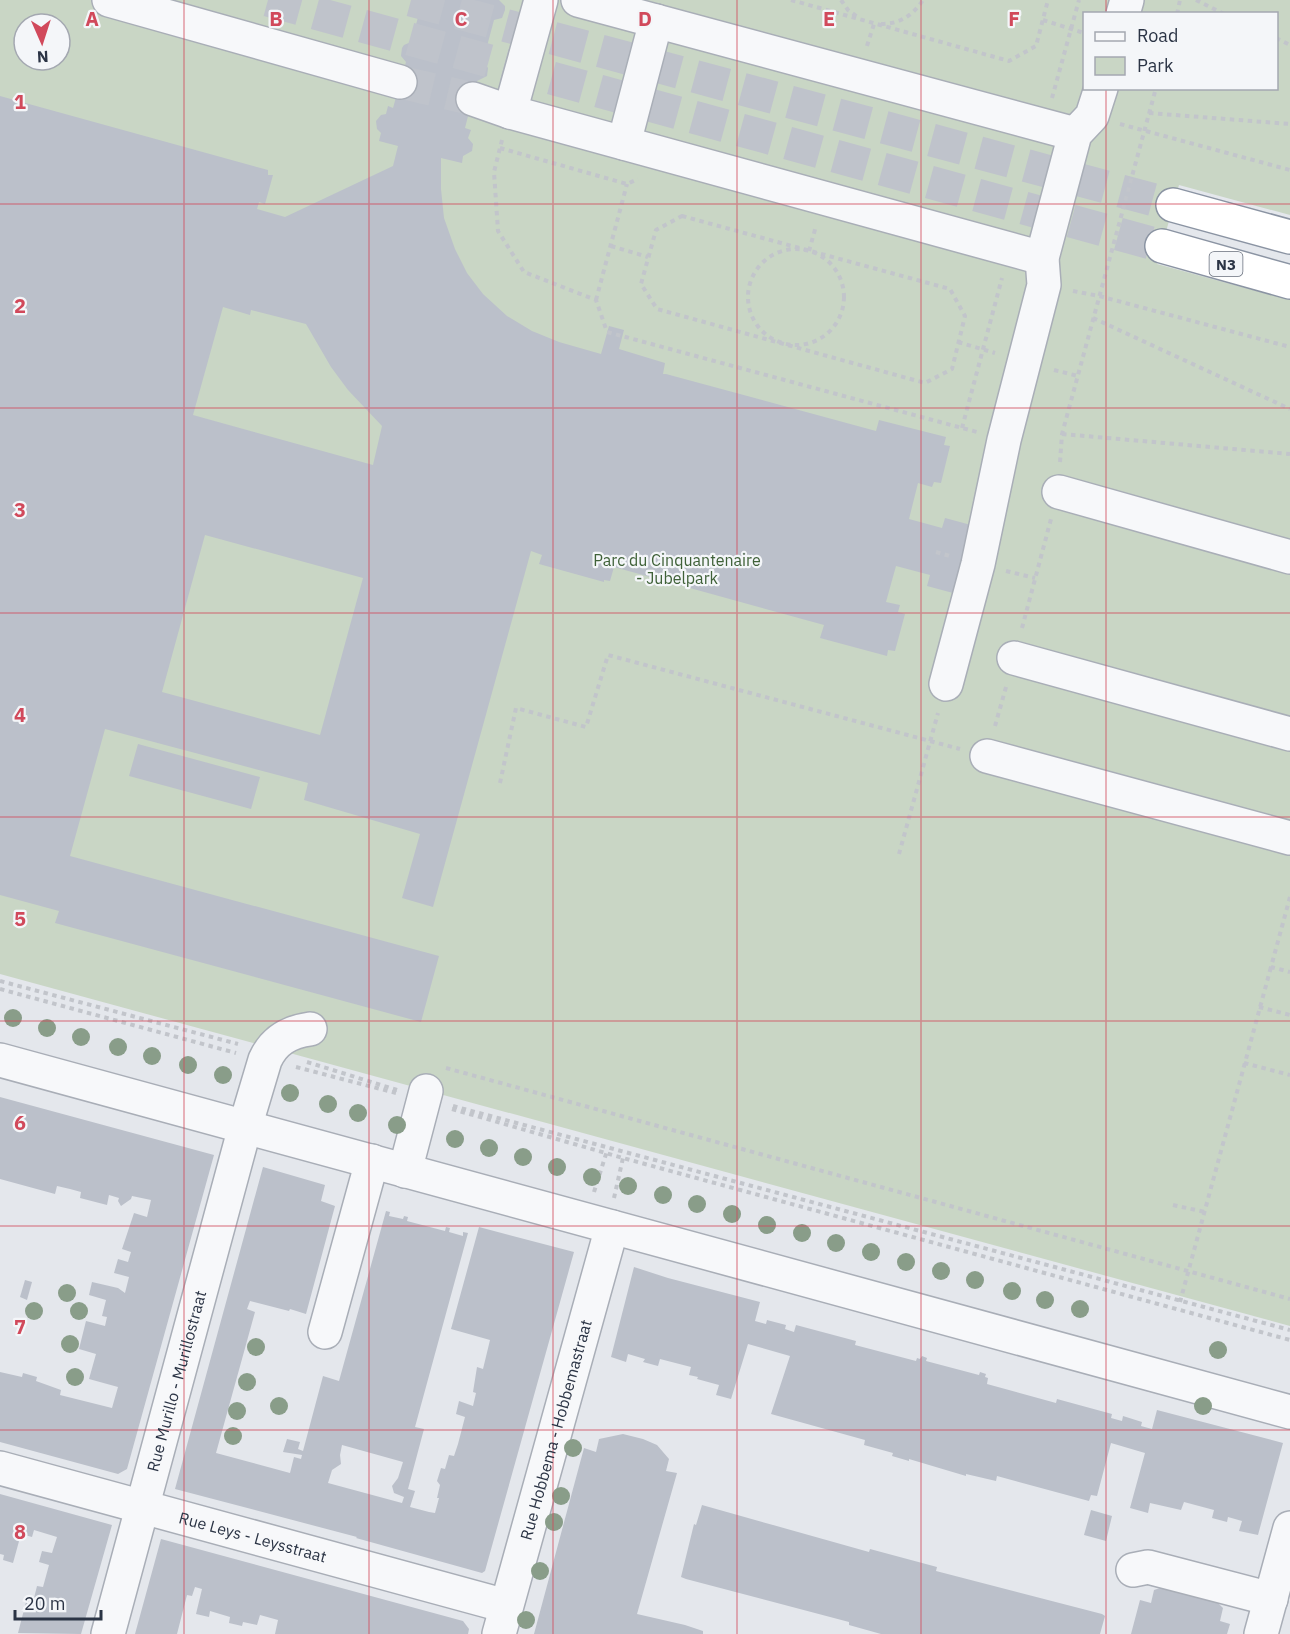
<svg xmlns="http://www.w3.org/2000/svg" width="1290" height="1634" font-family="'IBM Plex Sans',sans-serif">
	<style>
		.green { fill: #c9d6c5; fill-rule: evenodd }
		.building { fill: #bbc0ca; fill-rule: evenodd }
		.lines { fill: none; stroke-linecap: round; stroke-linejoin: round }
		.minor-tunnel { stroke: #bfc3cb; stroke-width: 33; stroke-dasharray: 33 16; stroke-linecap: butt }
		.highway-tunnel { stroke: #bfc3cb; stroke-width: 33; stroke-dasharray: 33 16; stroke-linecap: butt }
		.minor-casing { stroke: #a9aeb7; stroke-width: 36 }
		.highway-casing { stroke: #8b94a3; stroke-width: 36 }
		.path { stroke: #c2c5cb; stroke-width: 4; stroke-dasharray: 4.5 4.5; stroke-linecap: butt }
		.minor { stroke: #f7f8fa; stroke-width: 33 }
		.highway { stroke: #fff; stroke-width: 33 }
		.tree { fill: #899d89 }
		.grid { fill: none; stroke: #d1495b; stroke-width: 1.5; stroke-opacity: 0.55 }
		.labels { text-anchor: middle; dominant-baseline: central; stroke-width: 4.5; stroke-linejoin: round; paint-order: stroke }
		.shield { fill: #f4f6f9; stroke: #676e7b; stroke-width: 1.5 }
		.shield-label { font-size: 15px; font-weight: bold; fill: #2b3445 }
		.park-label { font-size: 16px; fill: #3f6138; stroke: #f4f6f9 }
		.street-label { font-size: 16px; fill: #2b3445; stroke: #f4f6f9 }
		.grid-label { font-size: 20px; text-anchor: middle; font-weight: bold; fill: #d1495b; stroke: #f4f6f9; stroke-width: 4.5; stroke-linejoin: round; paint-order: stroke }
	</style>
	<rect width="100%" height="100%" fill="#e4e7ec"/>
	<path class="green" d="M0,0H1290V215L1179,185L1157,264L1290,300V1326L0,974ZM1084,14H1276V88H1084ZM24,24H60V60H24Z"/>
	<g class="building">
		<path d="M423,0H499L505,6V10L502,18L494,20L483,61L488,68L487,76L477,81L465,128L471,130L468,138L473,144L472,151L463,156L462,163L441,158V189L444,218L455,249L467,273L483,294L507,316L532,331L559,342L601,354L609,326L624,330L619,349L665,363L663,374H666L876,431L879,420L946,437L944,445L950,446L941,483L934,482L932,487L918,483L909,519L942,528L945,518L971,525L953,593L927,586L930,575L896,566L886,602L900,605L898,612L905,614L895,651L888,650L887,656L820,638L824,625L614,567L610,581L604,580V582L539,564L542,555L531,551L433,907L402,898L420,834L304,800L308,783L105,729L70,856L439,956L421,1022L55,923L59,911L0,895V96L268,170V175H273L265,204L259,202L257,209L285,217L393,166L398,146L379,141L381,133L377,129L376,121L381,115L386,114L388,106L393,108L406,62L401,56L402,48L404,45L411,42ZM223,307L250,315L251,310L306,324L331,367L348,390L382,426L373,465L193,415ZM205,535L363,578L320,735L162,692Z"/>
		<polygon points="138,744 260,777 251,809 129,776"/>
		<polygon points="0,1097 214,1155 127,1469 118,1474 0,1442 0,1372 22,1377 23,1373 37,1377 36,1381 61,1390 60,1395 112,1408 118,1387 89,1379 96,1354 79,1349 86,1321 105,1326 107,1317 102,1316 106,1300 89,1295 92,1282 118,1288 125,1293 129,1277 114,1273 118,1259 128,1262 131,1252 122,1249 134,1213 147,1217 151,1200 132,1196 131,1199 121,1206 118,1201 119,1198 109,1195 107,1205 80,1198 81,1192 70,1189 57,1186 55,1194 0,1179"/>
		<path d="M263,1167L325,1185L321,1201L335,1206L306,1314L290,1309L289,1311L250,1301L247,1309L255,1312L216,1453L290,1473L294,1457L301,1459L302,1455L283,1452L287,1439L300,1442L298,1449L303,1451L323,1376L339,1381L386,1211L390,1212L389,1216L403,1219L404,1216L408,1217L407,1221L445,1231L446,1227L450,1228L449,1232L463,1236V1232L468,1233L415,1427L424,1429L408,1489L415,1491L410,1507L429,1512L435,1513L439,1498H437L440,1485L437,1481L441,1468L445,1469L449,1455L454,1456L458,1444L465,1417L456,1414L459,1401L473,1406L476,1393L473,1392L477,1367L483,1369L490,1340L451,1329L479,1227L574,1252L485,1571L482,1573L356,1538L357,1537L175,1489ZM342,1445L403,1462L398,1478L392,1486L394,1493L404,1497L402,1503L328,1483L332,1470L341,1464L340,1455Z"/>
		<polygon points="634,1267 668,1278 760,1302 755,1321 766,1324 767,1320 786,1325 785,1329 794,1332 796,1325 856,1341 855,1345 916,1361 917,1358 920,1359 922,1356 927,1358 926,1361 979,1375 980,1372 986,1374 985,1377 988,1378 987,1384 1056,1403 1057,1399 1112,1414 1111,1418 1122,1421 1123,1416 1142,1422 1141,1426 1152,1429 1157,1410 1283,1443 1258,1535 1239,1531 1242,1521 1228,1517 1227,1522 1212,1518 1214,1510 1184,1502 1181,1510 1150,1503 1148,1513 1130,1508 1145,1453 1111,1443 1097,1496 1091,1495 1089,1501 997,1476 996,1481 966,1474 966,1476 909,1459 909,1461 892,1456 893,1453 864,1445 865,1440 771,1414 790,1356 748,1344 731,1399 716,1395 719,1385 697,1379 698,1377 689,1375 691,1367 660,1359 658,1366 643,1362 645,1359 628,1354 626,1362 611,1357"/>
		<polygon points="25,1280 32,1282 27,1300 20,1297"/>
		<polygon points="623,1434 643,1439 657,1445 669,1459 666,1471 677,1473 637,1614 685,1625 703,1631 703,1634 534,1634 584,1448 596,1452 599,1439"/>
		<polygon points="0,1494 112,1525 81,1634 18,1633 27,1598 34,1598 37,1586 43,1587 49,1565 39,1562 42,1551 52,1553 57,1537 34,1530 32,1537 21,1534 13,1563 3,1560 4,1555 0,1554"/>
		<polygon points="702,1505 869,1552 870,1549 937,1567 936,1571 1102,1614 1105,1616 1100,1634 881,1634 849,1625 849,1622 686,1579 681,1577 694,1524 696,1525"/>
		<polygon points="1091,1510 1112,1516 1106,1541 1084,1535"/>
		<polygon points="161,1539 463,1621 469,1629 468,1634 275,1634 278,1620 260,1615 257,1625 243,1622 242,1626 229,1623 230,1617 210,1611 209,1617 196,1614 202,1589 195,1587 192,1596 187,1595 177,1634 135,1634"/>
		<polygon points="1186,1585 1183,1594 1195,1597 1198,1589 1210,1595 1223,1608 1220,1621 1230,1624 1227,1634 1131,1634 1140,1600 1151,1603 1154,1590 1166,1586"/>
	</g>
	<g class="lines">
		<polyline class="minor-tunnel" points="400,82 473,99"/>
		<g class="highway-tunnel">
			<polyline points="268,0 1162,246"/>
			<polyline points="411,0 1173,205"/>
		</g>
		<g class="minor-casing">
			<g id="minor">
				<polyline points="109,0 400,82"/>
				<polyline points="578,0 1075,134"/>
				<polyline points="1123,14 1127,0"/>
				<polyline points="473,99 510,112 1042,258"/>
				<polyline points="510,112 541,0"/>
				<polyline points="624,143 656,21"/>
				<polyline points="1059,492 1290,557"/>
				<polyline points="1014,658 1290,734"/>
				<polyline points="946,684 978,564 1004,440 1044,285 1042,258 1075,134 1092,116 1101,88"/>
				<polyline points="987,756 1290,838"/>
				<polyline points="0,1060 1290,1412"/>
				<polyline points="405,1171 426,1091"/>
				<polyline points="325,1332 372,1161"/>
				<path id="s1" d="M0,1468L506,1606"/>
				<polyline points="1133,1570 1148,1567 1271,1599"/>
				<path id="s2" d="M108,1634L245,1127L265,1060C274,1040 289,1032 310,1029"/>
				<path id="s3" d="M499,1634L612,1227"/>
				<polyline points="1261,1634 1290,1528"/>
			</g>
		</g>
		<g class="highway-casing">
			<g id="highway">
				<polyline points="1173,205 1290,237"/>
				<polyline points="1162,246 1290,282"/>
			</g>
		</g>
		<g class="path">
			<polyline points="791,0 1009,61 1036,46 1048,0"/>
			<polyline points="841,0 848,10 859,18"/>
			<polyline points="1196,0 1224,14"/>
			<polyline points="1177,14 1180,0"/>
			<polyline points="1043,20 1084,33"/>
			<path d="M881,24C900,24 913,15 923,0"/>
			<polyline points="1276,38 1290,45"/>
			<polyline points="867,46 874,24"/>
			<polyline points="1052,98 1079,0"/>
			<polyline points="1149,113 1290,124"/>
			<polyline points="1120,124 1290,170"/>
			<polyline points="502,140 494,172 498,231 524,272 596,300 607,332 977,432"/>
			<polyline points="500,148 627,184 638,179"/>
			<polygon points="682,216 950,289 965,316 952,369 925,383 657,309 641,284 656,230"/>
			<polyline points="611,246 648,257"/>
			<circle cx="796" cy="297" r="48"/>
			<polyline points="809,251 816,226"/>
			<polyline points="1073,291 1099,296 1290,347"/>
			<polyline points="596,300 627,184"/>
			<polyline points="1093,318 1290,409"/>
			<polyline points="958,342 995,353"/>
			<polyline points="1054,370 1078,376"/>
			<polyline points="962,428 1002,278"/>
			<polyline points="1062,434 1290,454"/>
			<polyline points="1060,462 1062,434 1156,88"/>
			<polyline points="936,552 950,556"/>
			<polyline points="1006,571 1035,578"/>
			<polyline points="1022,628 1051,519"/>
			<polyline points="995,726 1006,687"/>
			<polyline points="500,783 516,708 586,727 608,655 960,749"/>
			<polyline points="899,854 938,713"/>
			<polyline points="1290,897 1271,967 1290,972"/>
			<polyline points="0,981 238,1044"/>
			<polyline points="0,989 236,1053"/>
			<polyline points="1259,1007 1290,1015"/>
			<polyline points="307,1062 397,1090"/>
			<polyline points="1244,1063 1290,1075"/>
			<polyline points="296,1067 396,1093"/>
			<polyline points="446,1068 1290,1299"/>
			<polyline points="453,1106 1290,1330"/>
			<polyline points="452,1109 623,1158 1290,1340"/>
			<polyline points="594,1192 607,1151"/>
			<polyline points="614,1198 623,1158"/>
			<polyline points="1173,1205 1205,1212"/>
			<polyline points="1180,1302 1271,967"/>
		</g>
		<use href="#minor" class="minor"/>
		<use href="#highway" class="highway"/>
	</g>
	<g class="tree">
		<circle cx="13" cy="1018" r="9"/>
		<circle cx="47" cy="1028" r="9"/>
		<circle cx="81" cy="1037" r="9"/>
		<circle cx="118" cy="1047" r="9"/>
		<circle cx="152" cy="1056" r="9"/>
		<circle cx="188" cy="1065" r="9"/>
		<circle cx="223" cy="1075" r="9"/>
		<circle cx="290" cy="1093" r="9"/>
		<circle cx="328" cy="1104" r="9"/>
		<circle cx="358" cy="1113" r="9"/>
		<circle cx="397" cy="1125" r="9"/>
		<circle cx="455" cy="1139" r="9"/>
		<circle cx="489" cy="1148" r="9"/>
		<circle cx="523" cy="1157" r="9"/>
		<circle cx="557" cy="1167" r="9"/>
		<circle cx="592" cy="1177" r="9"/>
		<circle cx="628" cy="1186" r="9"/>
		<circle cx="663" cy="1195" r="9"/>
		<circle cx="697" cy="1204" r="9"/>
		<circle cx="732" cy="1214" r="9"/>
		<circle cx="767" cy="1225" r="9"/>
		<circle cx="802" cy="1233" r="9"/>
		<circle cx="836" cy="1243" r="9"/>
		<circle cx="871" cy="1252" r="9"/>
		<circle cx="906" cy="1262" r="9"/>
		<circle cx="941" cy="1271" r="9"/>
		<circle cx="975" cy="1280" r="9"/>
		<circle cx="1012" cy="1291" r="9"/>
		<circle cx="67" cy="1293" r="9"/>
		<circle cx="1045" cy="1300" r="9"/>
		<circle cx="1080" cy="1309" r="9"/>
		<circle cx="34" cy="1311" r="9"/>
		<circle cx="79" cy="1311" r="9"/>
		<circle cx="70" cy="1344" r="9"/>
		<circle cx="256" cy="1347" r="9"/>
		<circle cx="1218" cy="1350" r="9"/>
		<circle cx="75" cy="1377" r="9"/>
		<circle cx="247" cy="1382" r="9"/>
		<circle cx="279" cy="1406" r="9"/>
		<circle cx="1203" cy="1406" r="9"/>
		<circle cx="237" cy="1411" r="9"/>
		<circle cx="233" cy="1436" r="9"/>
		<circle cx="573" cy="1448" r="9"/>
		<circle cx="561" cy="1496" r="9"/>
		<circle cx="554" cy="1522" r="9"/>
		<circle cx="540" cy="1571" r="9"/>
		<circle cx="526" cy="1620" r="9"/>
	</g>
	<path class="grid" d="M184,0V1634M369,0V1634M553,0V1634M737,0V1634M921,0V1634M1106,0V14M1106,88V1634M0,204H1290M0,408H1290M0,613H1290M0,817H1290M0,1021H1290M0,1226H1290M0,1430H1290"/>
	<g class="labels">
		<rect class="shield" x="1209.5" y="252" width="33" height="24" rx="4.5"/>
		<g class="shield-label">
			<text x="1226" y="264">N3</text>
		</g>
		<g class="park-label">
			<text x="677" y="560">Parc du Cinquantenaire<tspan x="677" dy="18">- Jubelpark</tspan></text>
		</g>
		<g class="street-label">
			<text stroke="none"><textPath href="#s2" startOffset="262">Rue Murillo - Murillostraat</textPath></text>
			<text stroke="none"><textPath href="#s3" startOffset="212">Rue Hobbema - Hobbemastraat</textPath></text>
			<text stroke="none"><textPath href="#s1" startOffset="262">Rue Leys - Leysstraat</textPath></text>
		</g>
	</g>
	<g class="grid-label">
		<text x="92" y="26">A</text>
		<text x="276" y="26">B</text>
		<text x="461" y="26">C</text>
		<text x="645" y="26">D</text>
		<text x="829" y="26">E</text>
		<text x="1014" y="26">F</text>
		<text x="20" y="109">1</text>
		<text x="20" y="313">2</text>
		<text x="20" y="517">3</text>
		<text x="20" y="722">4</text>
		<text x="20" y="926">5</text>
		<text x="20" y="1130">6</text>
		<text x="20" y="1334">7</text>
		<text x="20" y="1539">8</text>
	</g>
	<rect x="1083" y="12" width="195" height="78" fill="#f4f6f9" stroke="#a4a8b1" stroke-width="1.5"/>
	<rect x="1095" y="32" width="30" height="9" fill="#f7f8fa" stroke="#a4a8b1" stroke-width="1.5"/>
	<text x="1137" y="42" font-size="18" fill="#2b3445">Road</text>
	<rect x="1095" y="57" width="30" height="18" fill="#c9d6c5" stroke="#a4a8b1" stroke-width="1.5"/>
	<text x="1137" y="72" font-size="18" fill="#2b3445">Park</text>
	<g transform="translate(42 42) rotate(177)"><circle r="28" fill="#f4f6f9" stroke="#a4a8b1" stroke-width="1.5"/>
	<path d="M0-4.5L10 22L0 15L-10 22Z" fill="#d1495b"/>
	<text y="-9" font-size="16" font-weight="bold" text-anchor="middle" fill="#2b3445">N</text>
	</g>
	<path d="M15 1610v9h86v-9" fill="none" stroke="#2b3445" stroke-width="3"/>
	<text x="24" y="1610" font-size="18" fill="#2b3445" stroke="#f4f6f9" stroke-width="4.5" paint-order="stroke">20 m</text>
</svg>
